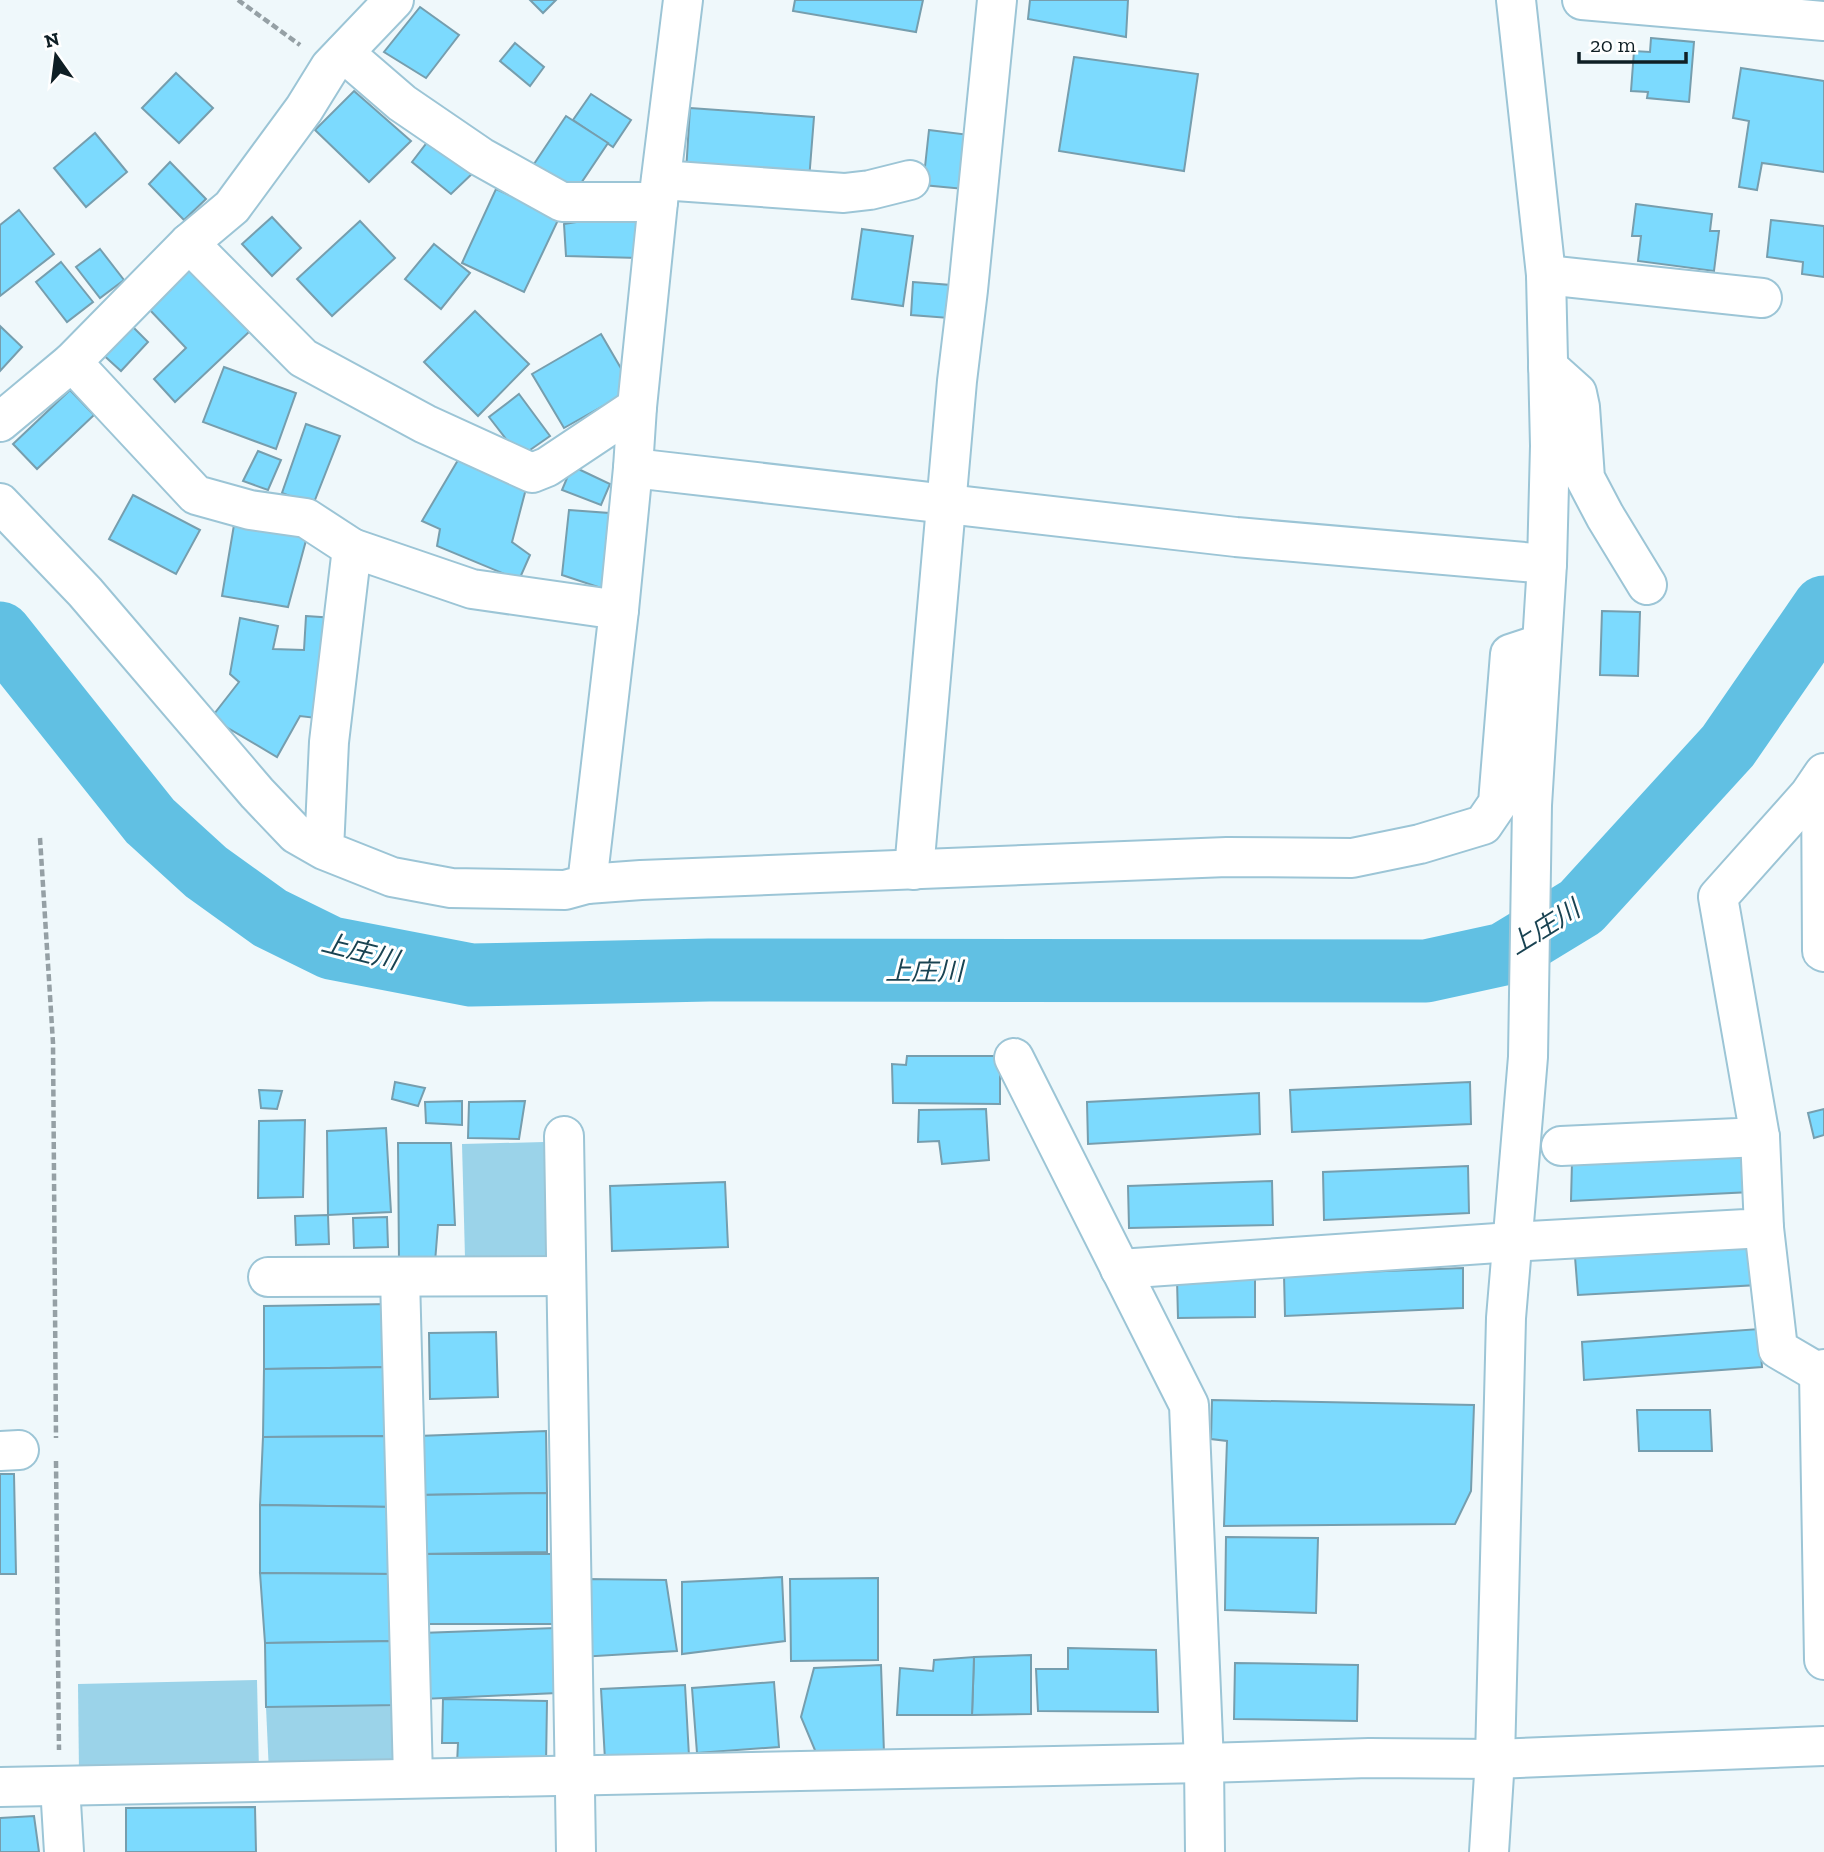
<svg xmlns="http://www.w3.org/2000/svg" width="1824" height="1852" font-family="'Zilla Slab','Noto Sans JP',serif">
	<style>
		.green { fill: #9bd3e9 }
		.lines { fill: none; stroke-linecap: round; stroke-linejoin: round }
		.river { stroke: #61c0e3; stroke-width: 63 }
		.building { fill: #7cdafe; stroke: #769eae; stroke-width: 2 }
		.minor-casing { stroke: #9cc5d6; stroke-width: 42 }
		.major-casing { stroke: #9cc5d6; stroke-width: 42 }
		.path { stroke: #95a0a5; stroke-width: 4.5; stroke-dasharray: 7 3.5; stroke-linecap: butt }
		.minor { stroke: #fff; stroke-width: 38 }
		.major { stroke: #fff; stroke-width: 38 }
		.labels { text-anchor: middle; dominant-baseline: central; stroke-width: 6; stroke-linejoin: round; paint-order: stroke }
		.water-label { font-size: 26px; font-style: italic; fill: #194352; stroke: #fff }
	</style>
	<rect width="100%" height="100%" fill="#eff8fb"/>
	<g class="green">
		<polygon points="544,1142 547,1256 465,1258 462,1144"/>
		<polygon points="257,1680 259,1771 79,1774 78,1684"/>
		<polygon points="398,1705 402,1769 269,1773 266,1707"/>
	</g>
	<g class="lines">
		<polyline class="river" points="0,633 150,821 206,872 270,918 331,948 471,975 709,970 1426,971 1504,954 1581,907 1728,746 1824,607"/>
	</g>
	<g class="building">
		<polygon points="530,0 556,0 543,13"/>
		<polygon points="795,0 923,0 916,32 793,11"/>
		<polygon points="1030,0 1128,0 1126,37 1028,19"/>
		<polygon points="420,7 459,35 426,78 384,52"/>
		<polygon points="1651,38 1694,42 1689,102 1647,98 1648,92 1631,91 1634,51 1650,52"/>
		<polygon points="515,43 544,67 530,86 500,61"/>
		<polygon points="1074,57 1198,74 1184,171 1059,151"/>
		<polygon points="1741,68 1824,81 1824,172 1762,163 1757,190 1739,187 1749,121 1733,118"/>
		<polygon points="176,73 213,108 179,143 142,108"/>
		<polygon points="354,91 411,141 369,182 315,130"/>
		<polygon points="591,94 631,120 613,147 573,120"/>
		<polygon points="690,108 814,117 809,180 686,172"/>
		<polygon points="566,116 608,143 569,201 528,173"/>
		<polygon points="929,130 970,135 964,189 923,185"/>
		<polygon points="95,133 127,172 86,207 54,168"/>
		<polygon points="432,136 477,169 451,194 412,162"/>
		<polygon points="170,162 206,199 184,220 149,184"/>
		<polygon points="496,189 559,218 524,292 462,263"/>
		<polygon points="1636,204 1712,214 1710,231 1719,231 1714,271 1638,261 1641,236 1632,236"/>
		<polygon points="19,210 54,254 0,296 0,225"/>
		<polygon points="639,212 638,258 566,256 564,224"/>
		<polygon points="272,217 301,248 272,276 242,244"/>
		<polygon points="1771,220 1824,226 1824,277 1802,274 1803,262 1767,257"/>
		<polygon points="360,221 395,258 332,316 297,279"/>
		<polygon points="862,229 913,236 903,306 852,299"/>
		<polygon points="434,244 470,273 441,309 405,279"/>
		<polygon points="100,249 124,280 100,298 76,267"/>
		<polygon points="61,262 93,302 67,322 36,282"/>
		<polygon points="191,268 250,331 175,402 154,379 186,348 148,308"/>
		<polygon points="913,282 951,285 949,318 911,315"/>
		<polygon points="475,311 529,364 478,416 424,362"/>
		<polygon points="128,322 148,342 121,371 100,352"/>
		<polygon points="0,326 22,347 0,371"/>
		<polygon points="601,334 633,389 564,428 532,374"/>
		<polygon points="224,367 296,393 276,449 203,422"/>
		<polygon points="70,390 94,415 37,469 13,444"/>
		<polygon points="519,394 550,436 520,457 489,417"/>
		<polygon points="306,424 340,436 313,505 282,493"/>
		<polygon points="258,451 281,460 268,490 243,481"/>
		<polygon points="461,455 528,481 512,542 530,555 519,580 437,546 440,529 422,521"/>
		<polygon points="572,466 610,484 601,505 562,490"/>
		<polygon points="133,495 200,530 176,574 109,539"/>
		<polygon points="569,510 609,513 604,589 562,575"/>
		<polygon points="235,519 308,533 288,607 222,596"/>
		<polygon points="1602,611 1640,612 1638,676 1600,675"/>
		<polygon points="306,616 335,618 324,719 300,716 277,757 211,718 239,682 230,674 240,618 278,626 273,649 304,650"/>
		<polygon points="907,1056 1000,1056 1000,1104 893,1103 892,1064 906,1065"/>
		<polygon points="395,1082 425,1088 418,1106 392,1099"/>
		<polygon points="1470,1082 1471,1124 1292,1132 1290,1090"/>
		<polygon points="259,1090 282,1091 277,1109 261,1108"/>
		<polygon points="1259,1093 1260,1134 1088,1144 1087,1102"/>
		<polygon points="462,1101 462,1125 426,1123 425,1102"/>
		<polygon points="525,1101 519,1139 468,1138 469,1102"/>
		<polygon points="986,1109 989,1160 942,1164 939,1141 918,1142 919,1110"/>
		<polygon points="1824,1109 1824,1135 1814,1138 1808,1113"/>
		<polygon points="305,1120 303,1197 258,1198 259,1121"/>
		<polygon points="386,1128 391,1212 328,1215 327,1131"/>
		<polygon points="398,1143 451,1143 455,1225 438,1225 435,1262 399,1262"/>
		<polygon points="1750,1153 1751,1192 1571,1201 1572,1162"/>
		<polygon points="1468,1166 1469,1213 1324,1220 1323,1172"/>
		<polygon points="1272,1181 1273,1225 1129,1228 1128,1186"/>
		<polygon points="725,1182 728,1247 612,1251 610,1186"/>
		<polygon points="328,1215 329,1244 296,1245 295,1216"/>
		<polygon points="387,1217 388,1247 354,1248 353,1218"/>
		<polygon points="1755,1247 1758,1285 1578,1295 1575,1257"/>
		<polygon points="1463,1268 1463,1308 1285,1316 1284,1275"/>
		<polygon points="1255,1278 1255,1317 1178,1318 1177,1280"/>
		<polygon points="391,1304 393,1367 264,1369 264,1306"/>
		<polygon points="1759,1329 1762,1367 1584,1380 1582,1342"/>
		<polygon points="496,1332 498,1397 430,1399 429,1333"/>
		<polygon points="393,1367 394,1436 263,1437 264,1369"/>
		<polygon points="1212,1400 1474,1405 1471,1491 1455,1524 1224,1526 1227,1441 1211,1439"/>
		<polygon points="1637,1410 1710,1410 1712,1451 1639,1451"/>
		<polygon points="546,1431 547,1493 418,1495 418,1436"/>
		<polygon points="394,1436 396,1507 260,1505 263,1437"/>
		<polygon points="0,1474 14,1474 16,1574 0,1574"/>
		<polygon points="547,1493 547,1552 419,1554 418,1495"/>
		<polygon points="260,1505 396,1507 395,1574 260,1573"/>
		<polygon points="1226,1537 1318,1538 1316,1613 1225,1610"/>
		<polygon points="419,1554 555,1554 555,1624 418,1624"/>
		<polygon points="260,1573 395,1574 397,1641 265,1643"/>
		<polygon points="782,1577 785,1641 682,1654 682,1582"/>
		<polygon points="878,1578 878,1660 791,1661 790,1579"/>
		<polygon points="585,1579 666,1580 677,1651 580,1657"/>
		<polygon points="555,1628 557,1693 423,1699 421,1633"/>
		<polygon points="397,1641 398,1705 266,1707 265,1643"/>
		<polygon points="1068,1648 1156,1650 1158,1712 1038,1711 1036,1669 1068,1669"/>
		<polygon points="1031,1655 1031,1714 972,1715 974,1657"/>
		<polygon points="974,1657 972,1715 897,1715 900,1668 933,1671 934,1660"/>
		<polygon points="1235,1663 1358,1665 1357,1721 1234,1719"/>
		<polygon points="881,1665 884,1753 817,1755 801,1717 814,1668"/>
		<polygon points="774,1682 779,1747 697,1753 692,1688"/>
		<polygon points="685,1685 689,1756 605,1760 601,1689"/>
		<polygon points="443,1699 547,1701 546,1765 457,1764 458,1743 442,1743"/>
		<polygon points="255,1807 256,1852 126,1852 126,1808"/>
		<polygon points="34,1816 39,1852 0,1852 0,1818"/>
	</g>
	<g class="lines">
		<g class="minor-casing">
			<g id="minor">
				<polyline points="344,53 402,103 481,157 562,202 658,202"/>
				<polyline points="661,180 844,193 870,190 910,180"/>
				<polyline points="189,243 303,358 425,424 532,473 547,467 637,407 633,468"/>
				<polyline points="1546,275 1762,298"/>
				<polyline points="72,362 196,495 250,510 306,518 352,548"/>
				<polyline points="1548,367 1577,393 1580,407 1585,478 1605,516 1647,585"/>
				<polyline points="637,407 658,202 683,0"/>
				<polyline points="0,422 72,362 189,243 232,207 304,109 330,67 394,0"/>
				<polyline points="0,503 85,592 257,793 296,834 324,850 392,877 451,888 565,890 587,884 619,610 472,589 352,548 329,742 324,850"/>
				<polyline points="619,610 633,468 1236,537 1547,564"/>
				<polyline points="1821,778 1822,951 1824,952"/>
				<polyline points="914,870 957,381 968,290 997,0"/>
				<polyline points="587,884 641,880 1227,857 1352,858 1420,844 1483,825 1498,803 1510,654 1540,644"/>
				<polyline points="1014,1058 1189,1405 1204,1763 1205,1852"/>
				<polyline points="564,1136 576,1852"/>
				<polyline points="1561,1146 1760,1137 1718,897 1809,795 1824,773"/>
				<polyline points="1764,1228 1778,1349 1819,1373"/>
				<polyline points="1120,1269 1512,1242 1764,1228 1760,1137"/>
				<polyline points="268,1277 566,1276"/>
				<polyline points="400,1277 413,1778"/>
				<polyline points="1824,1369 1819,1373 1824,1660"/>
				<polyline points="0,1451 19,1450"/>
				<polyline points="60,1786 64,1852"/>
				<polyline points="0,1787 1204,1763 1369,1758 1495,1759 1824,1746"/>
				<polyline points="1489,1852 1495,1759 1506,1318 1528,1057 1532,805 1547,564 1550,446 1546,275 1516,0"/>
			</g>
		</g>
		<g class="major-casing">
			<polyline id="major" points="1582,0 1824,21"/>
		</g>
		<g class="path">
			<polyline points="238,0 300,45"/>
			<polyline points="40,838 53,1043 56,1438"/>
			<polyline points="56,1461 59,1750"/>
		</g>
		<use href="#minor" class="minor"/>
		<use href="#major" class="major"/>
	</g>
	<g class="labels">
		<g class="water-label">
			<text transform="translate(1544 927) rotate(-32)">上庄川</text>
			<text transform="translate(360 951) rotate(14)">上庄川</text>
			<text x="924" y="971">上庄川</text>
		</g>
	</g>
	<g transform="translate(56 56) rotate(346)" stroke="#ffffff" stroke-width="5" paint-order="stroke">
	<path d="M0-5L12 26L0 18L-12 26Z" fill="#0f1f25"/>
	<text y="-10" font-size="19" font-weight="bold" text-anchor="middle" fill="#0f1f25">N</text>
	</g>
	<path d="M1579 52v10h107v-10" fill="none" stroke="#0f1f25" stroke-width="3.5"/>
	<text x="1590" y="52" font-size="21" fill="#0f1f25" stroke="#ffffff" stroke-width="5" paint-order="stroke">20 m</text>
</svg>
